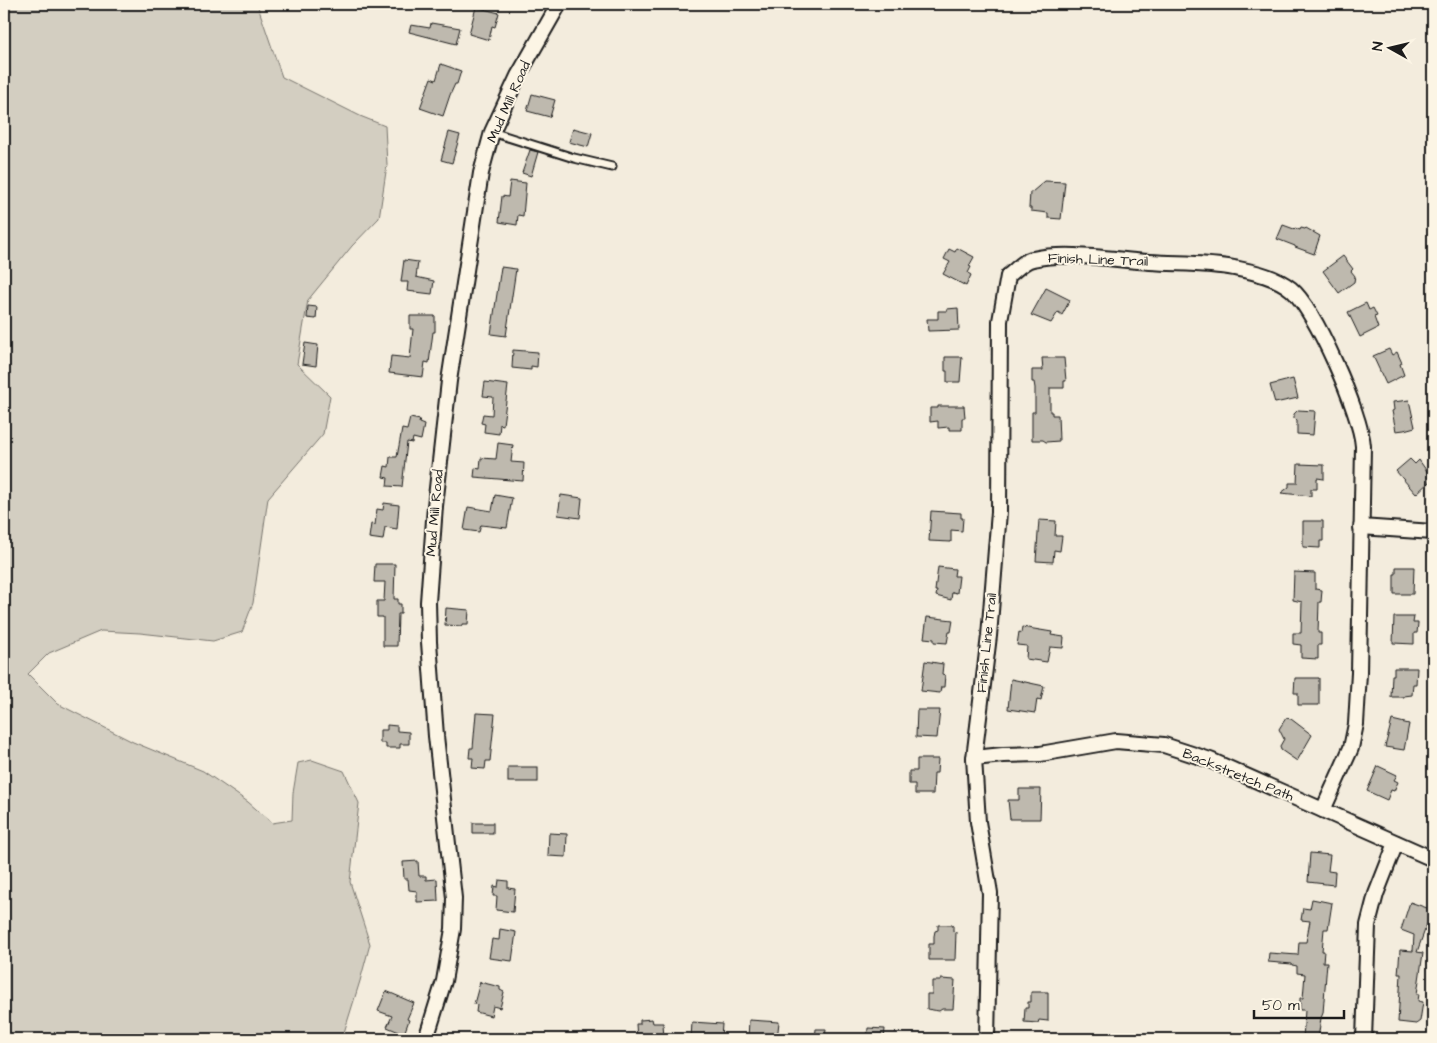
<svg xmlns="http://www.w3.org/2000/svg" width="1437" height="1043" font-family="'Architects Daughter',sans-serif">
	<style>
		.green { fill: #d3cec1; stroke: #78756e }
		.building { fill: #beb9ae; stroke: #1c1c1c }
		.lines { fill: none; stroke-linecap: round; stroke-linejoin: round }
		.lane-casing { stroke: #1c1c1c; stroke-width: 11 }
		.street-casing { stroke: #1c1c1c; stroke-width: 18 }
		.lane { stroke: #fcf5e5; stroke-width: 7 }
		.street { stroke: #fcf5e5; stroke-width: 14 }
		.labels { text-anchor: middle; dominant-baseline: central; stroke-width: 4; stroke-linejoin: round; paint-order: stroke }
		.street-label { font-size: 14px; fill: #1c1c1c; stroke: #fcf5e5 }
	</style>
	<rect width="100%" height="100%" fill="#f3ecdd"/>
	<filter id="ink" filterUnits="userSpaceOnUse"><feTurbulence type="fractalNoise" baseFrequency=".02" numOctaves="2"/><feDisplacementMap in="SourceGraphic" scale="10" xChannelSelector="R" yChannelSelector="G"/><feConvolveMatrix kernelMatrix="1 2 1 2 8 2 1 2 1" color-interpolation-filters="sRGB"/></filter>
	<g filter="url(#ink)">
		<polygon class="green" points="4,4 257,4 282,77 360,116 385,126 387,165 379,218 352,246 308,300 297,364 330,396 323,434 268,498 253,603 242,632 213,641 140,633 101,631 49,653 28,674 58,704 133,742 203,771 248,802 272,823 292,820 293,793 298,763 312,760 344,771 359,803 350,882 370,944 360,981 342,1039 4,1039"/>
		<g class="building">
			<polygon points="476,7 499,13 495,27 492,26 489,40 469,34"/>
			<polygon points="431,23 460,28 456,44 409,32 411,25 430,28"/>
			<polygon points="441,64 461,71 457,84 455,84 450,95 443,116 420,108 431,78 436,80"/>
			<polygon points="532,94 555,100 550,117 527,111"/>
			<polygon points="573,128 592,133 588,147 569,142"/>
			<polygon points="449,132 460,135 452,163 441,160"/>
			<polygon points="530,150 538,152 531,176 522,173"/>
			<polygon points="510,181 526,183 523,216 518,215 517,225 499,222 502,196 508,197"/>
			<polygon points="1045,181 1065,182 1061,219 1048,218 1048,213 1031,211 1031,208 1029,208 1030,192 1032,192"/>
			<polygon points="1283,225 1294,229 1295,228 1300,230 1301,228 1305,229 1306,228 1320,236 1314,254 1295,247 1295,246 1277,239"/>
			<polygon points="957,248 974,257 969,266 971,267 968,273 971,275 966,286 943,274 950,262 944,259 949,249 955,252"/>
			<polygon points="1343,256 1353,269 1351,271 1355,276 1354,282 1339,293 1323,271"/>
			<polygon points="404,260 418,262 416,277 434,281 432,294 407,291 408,282 401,282"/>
			<polygon points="501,267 516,269 506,336 491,334"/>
			<polygon points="1046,288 1070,300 1062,315 1058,312 1051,323 1031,315"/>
			<polygon points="1366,303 1369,310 1373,308 1377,316 1374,317 1378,328 1360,337 1348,312"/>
			<polygon points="308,306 317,307 316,319 307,318"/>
			<polygon points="958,308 959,330 928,331 927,319 938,319 938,311 947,311 947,309"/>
			<polygon points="410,316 435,316 435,332 433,332 429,363 425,362 423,377 389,373 391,356 410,358 413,329 410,329"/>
			<polygon points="305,343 318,345 316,366 302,364"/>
			<polygon points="1389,349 1392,355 1397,352 1402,363 1400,364 1404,375 1386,384 1373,356"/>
			<polygon points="513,350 538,352 537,367 531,366 531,370 512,368"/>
			<polygon points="945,357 962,357 960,382 947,382 947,371 945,371"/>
			<polygon points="1042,358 1064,358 1066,381 1064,381 1064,388 1050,388 1050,412 1052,412 1052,415 1058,415 1059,441 1046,442 1043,440 1032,440 1032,412 1035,412 1035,388 1034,382 1032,382 1032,370 1043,370"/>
			<polygon points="1293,379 1298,398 1275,403 1270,385"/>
			<polygon points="485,382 508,385 503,425 500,424 499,434 484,432 485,424 481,423 483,414 492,415 493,397 483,396"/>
			<polygon points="1409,400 1415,427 1404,430 1396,431 1392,411 1394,410 1393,402"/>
			<polygon points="938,406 964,406 965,418 962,418 962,430 949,430 949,427 938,428 938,421 930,422 930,408 938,408"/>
			<polygon points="1298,410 1315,411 1313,435 1297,434 1297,421 1294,418 1294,414"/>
			<polygon points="410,418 420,420 419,423 424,425 421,440 413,438 412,443 407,442 402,487 387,486 388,478 383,477 385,466 389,467 390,457 397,457 402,429 407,430"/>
			<polygon points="498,443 513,445 511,462 524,463 523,481 474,477 475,468 480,469 481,458 496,459"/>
			<polygon points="1410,459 1415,464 1419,460 1431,477 1430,481 1416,494 1396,471"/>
			<polygon points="1298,464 1324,465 1324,479 1317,478 1317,489 1311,489 1311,496 1281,493 1289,487 1289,483 1297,483"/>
			<polygon points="495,495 512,498 507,528 481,525 479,532 464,530 468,507 492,511"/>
			<polygon points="561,495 582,498 580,518 558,515"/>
			<polygon points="384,503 399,505 397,529 385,527 383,540 369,538 371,524 375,525 377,509 383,510"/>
			<polygon points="931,511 961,513 961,518 963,518 962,531 951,530 951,542 929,541"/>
			<polygon points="1039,520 1056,521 1055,536 1062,536 1060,551 1054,550 1053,562 1036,561"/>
			<polygon points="1303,521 1323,521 1323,541 1320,541 1320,548 1303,547"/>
			<polygon points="375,564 395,564 394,599 398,599 398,604 401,604 401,614 398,614 397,646 383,646 383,617 377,617 377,601 384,601 385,582 374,582"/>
			<polygon points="938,567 955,569 954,576 959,576 957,593 952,592 951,600 936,596 937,591 935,591"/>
			<polygon points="1396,567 1414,567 1413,594 1394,594 1394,574 1396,574"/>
			<polygon points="1294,572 1315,573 1315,589 1322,590 1321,602 1319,602 1318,633 1321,633 1321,645 1318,645 1318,659 1301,658 1301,645 1293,644 1293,633 1301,633 1302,602 1293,600"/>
			<polygon points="446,608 469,610 468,624 462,624 462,626 445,625"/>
			<polygon points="927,617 953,620 951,632 949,632 947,643 934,642 934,639 924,638"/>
			<polygon points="1394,617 1414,617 1413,623 1418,623 1417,633 1414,633 1414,644 1393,643"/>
			<polygon points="1022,627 1052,632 1051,635 1064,637 1063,648 1050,647 1047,662 1026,659 1027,646 1017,645 1019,632 1021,633"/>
			<polygon points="925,661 943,664 942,674 945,675 944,687 941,687 940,693 921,691"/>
			<polygon points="1394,668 1417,668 1416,684 1413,684 1412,695 1404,696 1404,697 1391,697 1392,675 1394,675"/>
			<polygon points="1295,678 1319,678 1319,705 1298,705 1298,693 1294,693"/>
			<polygon points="1011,679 1044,686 1041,700 1037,699 1035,713 1008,709"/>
			<polygon points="917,710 940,710 937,738 916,737"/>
			<polygon points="476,713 495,714 490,761 486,761 485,769 472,768 473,758 469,758 470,748 473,748"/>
			<polygon points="1286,718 1291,719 1312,735 1297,761 1281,750 1280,746 1284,739 1279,729"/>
			<polygon points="1392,720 1409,724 1404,750 1385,747"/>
			<polygon points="387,725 397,726 397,731 409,732 409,744 400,744 400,748 386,748 386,743 380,743 380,730 387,730"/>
			<polygon points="917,759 938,759 937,773 934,773 933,794 915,794 915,784 909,784 909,771 917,771"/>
			<polygon points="1378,766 1397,775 1394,780 1398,782 1394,791 1391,790 1387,800 1367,791"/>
			<rect x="508" y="767" width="30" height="15"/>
			<polygon points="1019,789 1041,789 1040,819 1010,819 1008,800 1019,800"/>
			<rect x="473" y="823" width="20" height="10"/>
			<polygon points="549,833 567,834 566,857 548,856"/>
			<polygon points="1310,853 1330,855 1328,871 1335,872 1334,885 1308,882"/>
			<polygon points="418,861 419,876 426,876 426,880 437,879 438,901 417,902 417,891 409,890 408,879 404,879 403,862"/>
			<polygon points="499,880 508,881 508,888 515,889 513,912 496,910 497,896 493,896 494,886 498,887"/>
			<polygon points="1312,899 1332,903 1328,929 1324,929 1322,951 1324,951 1323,962 1327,962 1323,1013 1321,1018 1318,1039 1303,1039 1305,1010 1300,1010 1300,998 1303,998 1305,974 1297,973 1297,966 1292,965 1292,964 1268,962 1269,953 1298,955 1299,942 1306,942 1310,921 1301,920 1303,908 1310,909"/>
			<polygon points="1410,902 1430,909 1431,913 1417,952 1423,953 1417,994 1419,994 1418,1001 1423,1002 1420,1021 1416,1024 1398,1022 1401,974 1398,974 1400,950 1413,951 1414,935 1401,930"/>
			<polygon points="938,925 953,925 953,931 956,932 955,960 929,960 929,944 934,944 934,936 935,931 938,930"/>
			<polygon points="500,929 516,932 512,961 489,958 492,939 499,940"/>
			<polygon points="941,979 955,980 953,1009 942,1009 939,1011 927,1009 927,994 932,994 932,981 941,981"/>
			<polygon points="480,982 500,987 500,990 504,992 500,1008 493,1006 491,1016 476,1012 477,1005 474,1004"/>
			<polygon points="386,991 414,1003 407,1019 409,1020 404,1034 387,1027 392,1016 378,1011"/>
			<polygon points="1031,992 1048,992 1048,1021 1039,1020 1038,1023 1024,1022 1025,1008 1028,1008 1028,1002 1031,1002"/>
			<polygon points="652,1019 653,1023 663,1023 664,1039 637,1039 636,1024 640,1024 640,1020"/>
			<polygon points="749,1020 779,1022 777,1039 748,1039"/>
			<polygon points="692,1022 722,1024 721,1039 691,1039"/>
			<polygon points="868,1028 885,1029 884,1039 867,1039"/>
			<polygon points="816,1029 826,1029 825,1039 815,1039"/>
		</g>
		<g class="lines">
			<g class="lane-casing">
				<polyline id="lane" points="492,132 574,158 612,167"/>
			</g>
			<g class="street-casing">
				<g id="street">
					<polyline points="1361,527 1433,532"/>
					<polyline points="974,758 1003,755 1040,754 1116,741 1164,745 1210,760 1433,859"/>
					<polyline points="426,1039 444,981 453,929 454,898 436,736 429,642 428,602 435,506 449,381 481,173 492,132 518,76 559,4"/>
					<path d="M987,1039L990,893L978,822L974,758L989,636L999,512L1000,321L1008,276C1015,271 1024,260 1033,259C1067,251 1115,260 1150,262C1178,264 1207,263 1234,268C1253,272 1275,276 1291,289C1315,309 1361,414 1363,446L1359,673L1356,724L1351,748L1323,810"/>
					<polyline points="1364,1039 1368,925 1376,894 1396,843"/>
				</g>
			</g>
			<use href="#lane" class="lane"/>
			<use href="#street" class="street"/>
		</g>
	</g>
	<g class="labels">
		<g class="street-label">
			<text transform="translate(509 102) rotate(-66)">Mud Mill Road</text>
			<text transform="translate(1098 260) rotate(2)">Finish Line Trail</text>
			<text transform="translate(435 513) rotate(-85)">Mud Mill Road</text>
			<text transform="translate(987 643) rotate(-84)">Finish Line Trail</text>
			<text transform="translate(1238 775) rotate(22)">Backstretch Path</text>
		</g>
	</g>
	<rect width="1437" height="1043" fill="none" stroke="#fcf5e5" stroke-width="20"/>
	<rect x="10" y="10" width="1417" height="1023" fill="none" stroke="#1c1c1c" stroke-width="2" filter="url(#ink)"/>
	<g transform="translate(1390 48) rotate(278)" stroke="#fcf5e5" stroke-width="4" paint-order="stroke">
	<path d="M0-4L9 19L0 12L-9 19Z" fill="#1c1c1c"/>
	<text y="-8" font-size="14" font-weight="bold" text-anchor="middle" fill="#1c1c1c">N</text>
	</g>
	<path d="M1254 1010v8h90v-8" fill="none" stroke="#1c1c1c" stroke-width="2.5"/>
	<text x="1262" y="1010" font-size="15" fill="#1c1c1c" stroke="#fcf5e5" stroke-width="4" paint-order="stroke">50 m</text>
</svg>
